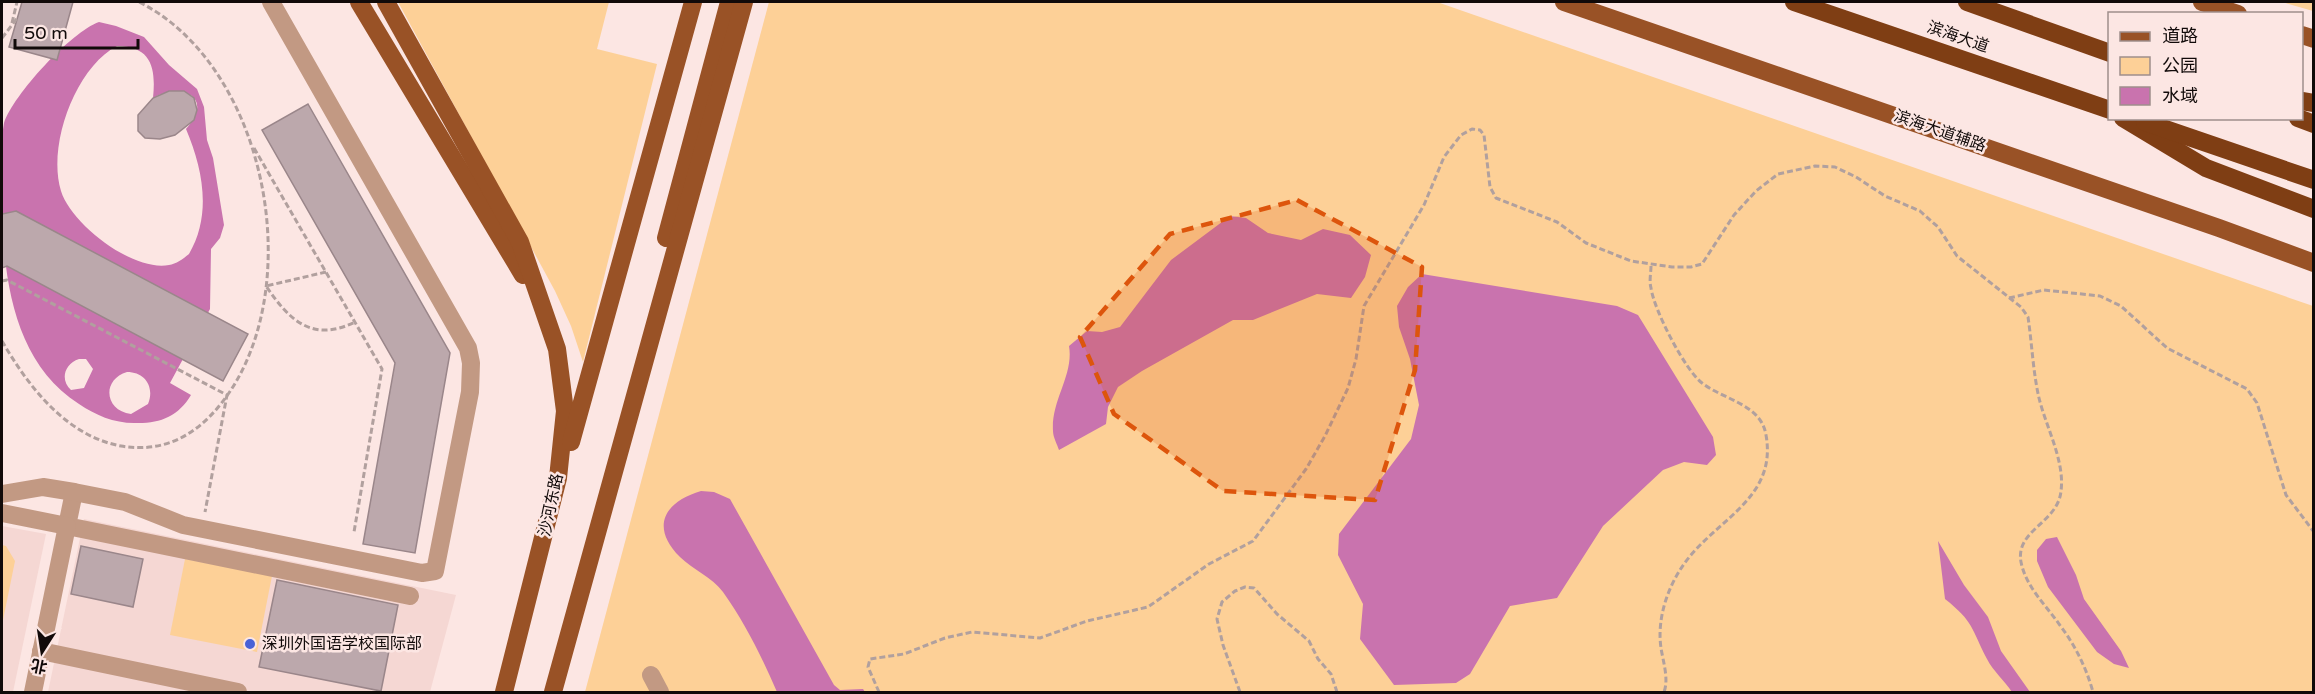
<svg xmlns="http://www.w3.org/2000/svg" width="2315" height="694" font-family="'Varela Round','Noto Sans SC',sans-serif">
	<style>
		.built { fill: #f5d7d3 }
		.green { fill: #fdd097 }
		.water { fill: #c973ae; fill-rule: evenodd }
		.building { fill: #bca8ac; stroke: #9a868a; stroke-width: 1.5 }
		.lines { fill: none; stroke-linecap: round; stroke-linejoin: round }
		.path { stroke: #b1a09e; stroke-width: 3; stroke-dasharray: 6 3; stroke-linecap: butt }
		.minor { stroke: #c29983; stroke-width: 18 }
		.major { stroke: #995226; stroke-width: 18 }
		.highway { stroke: #7f3e14; stroke-width: 18 }
		.marked { fill: #dd550c; fill-opacity: 0.2; stroke: #dd550c; stroke-width: 4.5; stroke-dasharray: 12 8; stroke-linejoin: round }
		.poi-dot { fill: #4962d6; stroke: #fce6e3; stroke-width: 2 }
		.labels { text-anchor: middle; dominant-baseline: central; stroke-width: 5; stroke-linejoin: round; paint-order: stroke }
		.street-label { font-size: 16px; fill: #110a09; stroke: #fce6e3 }
		.poi-label { font-size: 16px; fill: #110a09; stroke: #fce6e3; text-anchor: start }
	</style>
	<rect width="100%" height="100%" fill="#fce6e3"/>
	<g class="built">
		<polygon points="84,519 456,595 430,692 48,692"/>
		<polygon points="2,526 46,534 13,692 2,692"/>
	</g>
	<g class="green">
		<polygon points="398,2 609,2 597,49 657,64 583,362 571,326 555,291"/>
		<polygon points="769,2 1437,2 2313,306 2313,692 585,692"/>
		<polygon points="2282,2 2313,2 2313,11"/>
		<polygon points="2,545 6,546 15,561 2,625"/>
		<polygon points="185,559 272,576 257,652 170,635"/>
	</g>
	<g class="water">
		<path d="M99,22L116,26L144,37L169,65L197,89L204,107L207,140L213,158L224,225L220,238L211,249L210,309L170,383L191,395C178,417 159,424 134,423C114,423 95,415 79,404C9,359 2,266 2,191C2,169 0,143 4,123C14,94 71,32 99,22ZM117,46C152,46 156,69 153,98C182,82 215,97 186,129C203,169 212,215 189,254C183,259 176,264 169,265C133,272 71,224 61,191C47,146 75,68 117,46ZM79,359H86L93,369L84,388L71,390C60,380 64,364 79,359ZM127,372C145,372 155,387 148,404L131,414C105,411 101,380 127,372Z"/>
		<path d="M1230,216L1246,218L1268,233L1301,240L1323,229L1350,235L1371,255L1365,277L1351,298L1317,294L1253,320H1233L1142,371L1118,387L1108,407L1106,424L1059,450C1057,444 1053,437 1053,431C1051,400 1074,375 1069,346L1087,331L1102,332L1120,327L1171,260Z"/>
		<polygon points="1422,274 1617,306 1638,315 1713,437 1716,455 1707,465 1684,462 1663,470 1603,526 1557,598 1510,606 1470,674 1456,683 1394,685 1360,639 1363,604 1338,555 1339,534 1411,439 1419,405 1410,359 1399,327 1397,306 1408,287"/>
		<path d="M701,491L714,492L730,499L834,685L840,690L863,689L865,692H777C762,657 745,623 723,592C712,577 693,570 680,557C650,527 664,502 701,491Z"/>
		<polygon points="2057,537 2076,575 2084,599 2121,651 2129,668 2114,664 2097,652 2048,587 2037,561 2037,550 2046,539"/>
		<path d="M1938,541L1964,585L1988,617L2001,651L2030,692H2012C2005,681 1993,671 1987,659C1971,628 1974,622 1945,599Z"/>
	</g>
	<g class="building">
		<polygon points="22,2 73,2 57,60 9,47"/>
		<polygon points="169,91 184,91 194,98 197,110 194,120 175,135 160,139 145,138 138,131 138,115 153,98"/>
		<polygon points="308,104 450,353 415,553 363,544 395,363 262,130"/>
		<polygon points="16,211 248,334 223,381 7,266 2,268 2,214"/>
		<polygon points="81,546 143,559 133,607 71,594"/>
		<polygon points="277,580 398,605 381,691 259,667"/>
	</g>
	<g class="lines">
		<g class="path">
			<polyline points="12,23 17,2"/>
			<polyline points="2,38 18,17"/>
			<polyline points="254,148 382,369 354,532"/>
			<path d="M1651,266C1651,273 1649,281 1651,288C1654,310 1685,370 1702,383C1724,400 1761,404 1766,435C1778,502 1710,521 1680,570C1666,592 1657,621 1661,648C1663,661 1669,679 1664,692"/>
			<path d="M326,272L266,286C289,320 312,343 355,322"/>
			<polyline points="2,281 7,280 227,395 205,512"/>
			<polyline points="2009,298 2044,290 2100,296 2121,306 2167,348 2247,389 2257,403 2286,495 2314,532"/>
			<path d="M2,341C28,386 66,436 121,446C162,453 194,437 220,405C310,294 269,67 139,2"/>
			<path d="M879,692L868,667L870,659L904,654L945,638L972,632L1040,638L1087,621L1148,607L1209,564L1253,541L1306,469L1325,436L1348,388L1356,359L1364,306L1424,205L1444,157L1461,135L1472,129L1480,130L1484,135L1490,187L1496,198L1557,222L1586,243L1631,261L1672,267H1691L1702,264L1734,215L1756,191L1778,174L1815,166L1835,167L1856,177L1885,196L1920,211L1938,227L1957,256L2021,307L2028,317C2032,344 2033,372 2039,398C2046,427 2065,461 2061,491C2058,523 2015,530 2021,562C2026,587 2045,604 2059,624C2075,645 2086,667 2093,692"/>
			<polyline points="1240,692 1223,645 1217,619 1222,602 1235,591 1245,587 1254,588 1277,614 1309,641 1318,659 1331,674 1337,692"/>
		</g>
		<g class="minor">
			<polyline points="74,492 67,526 410,596"/>
			<polyline points="2,494 43,487 74,492 125,502 183,525 422,573 435,571 470,392 471,363 468,348 271,2"/>
			<polyline points="2,513 67,526 33,692"/>
			<polyline points="41,651 238,692"/>
			<polyline points="651,675 660,692"/>
		</g>
		<g class="major">
			<polyline points="359,2 523,275"/>
			<polyline points="386,2 520,242 557,349 565,411 558,478 504,692"/>
			<polyline points="1564,2 2219,228 2314,263"/>
			<polyline points="2202,2 2238,14"/>
			<polyline points="2302,35 2314,39"/>
			<polyline points="666,238 729,2"/>
			<polyline points="571,442 693,2"/>
			<polyline points="553,692 744,2"/>
		</g>
		<g class="highway">
			<polyline points="1794,2 2110,110"/>
			<polyline points="1967,2 2110,53"/>
			<polyline points="2302,101 2314,103"/>
			<polyline points="2123,118 2206,168 2314,209"/>
			<polyline points="2298,118 2314,124"/>
			<polyline points="2145,122 2314,180"/>
		</g>
	</g>
	<path class="marked" d="M1297,200L1422,267L1415,370L1375,500L1223,491L1114,414L1080,337L1170,234Z"/>
	<circle class="poi-dot" cx="250" cy="644" r="6"/>
	<g class="labels">
		<g class="street-label">
			<text transform="translate(1958 37) rotate(19)">滨海大道</text>
			<text transform="translate(1940 131) rotate(19)">滨海大道辅路</text>
			<text transform="translate(551 505) rotate(-78)">沙河东路</text>
		</g>
		<g class="poi-label">
			<text x="262" y="644">深圳外国语学校国际部</text>
		</g>
	</g>
	<rect width="2315" height="694" fill="none" stroke="#110a09" stroke-width="6"/>
	<rect x="2108" y="12" width="195" height="108" fill="#fce6e3" stroke="#9e8e8c" stroke-width="1.5"/>
	<rect x="2120" y="32" width="30" height="9" fill="#995226" stroke="#9e8e8c" stroke-width="1.5"/>
	<text x="2162" y="42" font-size="18" fill="#110a09">道路</text>
	<rect x="2120" y="57" width="30" height="18" fill="#fdd097" stroke="#9e8e8c" stroke-width="1.5"/>
	<text x="2162" y="72" font-size="18" fill="#110a09">公园</text>
	<rect x="2120" y="87" width="30" height="18" fill="#c973ae" stroke="#9e8e8c" stroke-width="1.5"/>
	<text x="2162" y="102" font-size="18" fill="#110a09">水域</text>
	<g transform="translate(42 652) rotate(192)" stroke="#fce6e3" stroke-width="4.5" paint-order="stroke">
	<path d="M0-4.5L10 22L0 15L-10 22Z" fill="#110a09"/>
	<text y="-9" font-size="16" font-weight="bold" text-anchor="middle" fill="#110a09">北</text>
	</g>
	<path d="M15 39v9h123v-9" fill="none" stroke="#110a09" stroke-width="3"/>
	<text x="24" y="39" font-size="18" fill="#110a09" stroke="#fce6e3" stroke-width="4.5" paint-order="stroke">50 m</text>
</svg>
